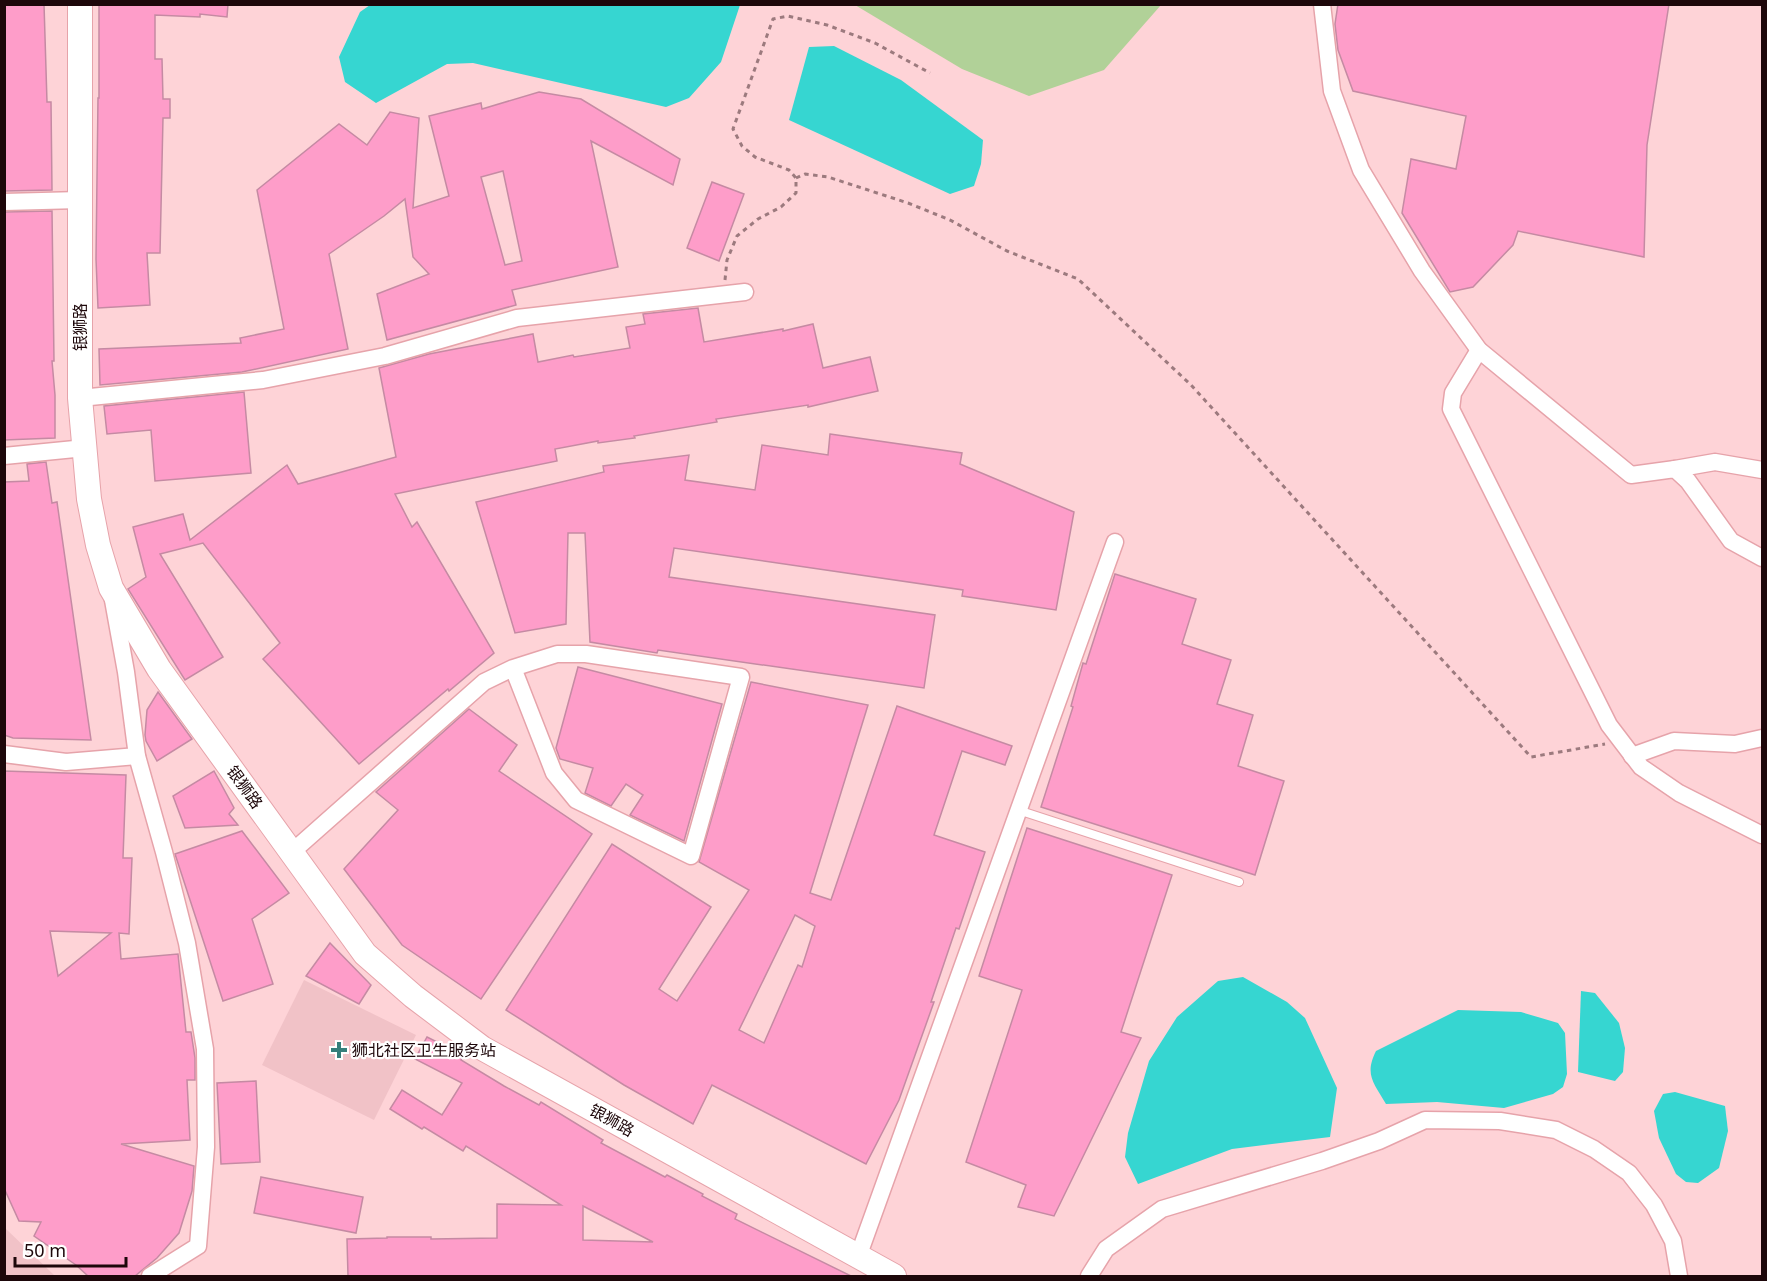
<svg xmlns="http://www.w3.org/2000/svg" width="1767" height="1281" font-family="'Noto Sans','Noto Sans SC',sans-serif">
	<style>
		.built { fill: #f1c2c7 }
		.green { fill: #b1d198 }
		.water { fill: #36d6d1 }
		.building { fill: #fe9dc9; stroke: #c58aa3; stroke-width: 1.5; fill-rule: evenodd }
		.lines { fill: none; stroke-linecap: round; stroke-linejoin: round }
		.lane-casing { stroke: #e6a3aa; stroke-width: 10 }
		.street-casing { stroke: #e6a3aa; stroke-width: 19 }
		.secondary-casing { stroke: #e6a3aa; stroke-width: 26 }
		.path { stroke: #9c7a7e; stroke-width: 3; stroke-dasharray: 4.5 4.5; stroke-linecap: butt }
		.lane { stroke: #fff; stroke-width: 8 }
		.street { stroke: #fff; stroke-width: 16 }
		.secondary { stroke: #fff; stroke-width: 24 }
		.poi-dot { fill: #367e7b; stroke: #fff; stroke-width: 2 }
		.labels { text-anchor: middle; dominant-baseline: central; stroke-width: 4.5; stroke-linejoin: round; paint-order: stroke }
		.street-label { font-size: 16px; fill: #1d070a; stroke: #fff }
		.poi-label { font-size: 16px; fill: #1d070a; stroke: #fff; text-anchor: start }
	</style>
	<rect width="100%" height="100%" fill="#fed3d7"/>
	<g class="built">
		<polygon points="304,980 416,1035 374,1120 262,1065"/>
		<polygon points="4,1228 5,1228 55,1276 5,1276"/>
	</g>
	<polygon class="green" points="855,5 1161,4 1161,5 1104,70 1029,96 962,69"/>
	<g class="water">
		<polygon points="370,5 370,4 740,5 721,62 689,98 666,107 473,63 447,64 376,103 345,82 339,57 360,12"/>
		<polygon points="834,46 901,80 983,140 981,164 974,186 950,194 789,120 809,47"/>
		<polygon points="1243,977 1287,1002 1305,1018 1337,1088 1330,1137 1232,1149 1138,1184 1125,1157 1128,1133 1149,1061 1177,1017 1218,981"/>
		<polygon points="1581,991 1595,993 1619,1023 1625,1048 1623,1072 1615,1081 1578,1072"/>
		<path d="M1458,1010L1521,1012L1558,1023L1565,1033L1567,1074L1563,1087L1553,1094L1504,1108L1437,1102L1386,1104C1374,1083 1364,1075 1376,1051Z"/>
		<polygon points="1675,1092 1725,1106 1728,1131 1719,1168 1698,1183 1686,1182 1676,1174 1659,1138 1654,1111 1663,1094"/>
	</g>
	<g class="building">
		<polygon points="4,4 44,4 47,102 51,102 52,190 4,191"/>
		<polygon points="228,4 227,17 200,14 200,17 155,15 155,59 162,59 163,99 170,99 170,118 163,118 160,253 147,253 150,305 98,308 96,259 98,98 99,98 99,5"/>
		<polygon points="1338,4 1669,4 1647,145 1644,257 1518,231 1513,245 1473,287 1450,292 1402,213 1411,159 1456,169 1466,116 1353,91 1338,50 1335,24"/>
		<path d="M539,92L581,99L680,159L673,185L591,141L618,267L512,290L516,305L387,340L377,294L429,274L413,257L405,199L384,216L329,254L348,349L242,372L100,385L99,349L241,343L240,338L284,329L257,190L339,124L367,145L390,112L419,118L413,208L449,196L429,116L481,103L482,109ZM503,171L522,261L505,265L481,177Z"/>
		<polygon points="712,182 744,194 719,261 687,248"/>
		<polygon points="52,211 54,361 52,361 55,395 55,438 4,440 4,212"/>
		<polygon points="698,308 704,342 783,329 783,331 813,324 823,368 870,357 878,391 808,407 808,405 716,419 717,422 634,436 635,438 598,443 598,441 555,449 557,461 395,494 412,527 417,522 494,653 449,691 448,689 359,764 263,659 280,643 203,543 160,554 223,657 185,680 128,589 146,577 133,527 183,514 190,540 287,465 298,484 396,457 379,368 429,354 533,334 538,362 573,355 574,357 630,348 626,327 645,324 643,314"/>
		<polygon points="244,392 251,473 155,481 151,430 107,434 104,406"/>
		<polygon points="830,434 962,453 960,464 1074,512 1056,610 962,596 963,590 674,548 669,577 935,615 924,688 658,650 657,653 590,642 585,533 568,533 566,624 515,633 476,502 604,472 603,466 689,455 685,480 755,490 762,445 828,455"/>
		<polygon points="46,462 52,503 57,502 91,740 13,738 4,735 4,482 29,481 27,464"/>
		<polygon points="1115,574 1196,599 1182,644 1231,660 1217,704 1253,715 1238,766 1284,781 1255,875 1041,807 1073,707 1071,706 1083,663 1086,664"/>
		<polygon points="578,667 722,704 684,841 630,815 643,795 626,784 611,806 585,793 593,768 560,759 556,748"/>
		<path d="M751,682L868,705L810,893L831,900L897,706L1012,746L1005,765L962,751L934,835L985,852L959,929L956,928L931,1002H934L899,1100L866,1164L712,1085L693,1124L624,1085L506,1010L612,844L711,907L659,989L677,1001L749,890L699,862ZM795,915L815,926L802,967L798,965L764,1043L739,1030Z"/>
		<polygon points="158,692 192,739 157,761 146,741 145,735 147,710"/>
		<polygon points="469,709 517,745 499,771 592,834 481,999 402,945 344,869 398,810 376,792"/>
		<path d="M4,771L126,775L123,858H132L129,934L119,933L121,959L178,954L186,1032H191L195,1058V1080H187L190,1140L121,1144L194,1166L192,1191L179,1233L157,1258L135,1276H88L76,1265L34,1236L41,1222L19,1221L4,1188ZM50,931L111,933L58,976Z"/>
		<polygon points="214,771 234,808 229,814 238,825 185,828 173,796"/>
		<polygon points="1027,828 1172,875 1121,1032 1141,1038 1054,1216 1018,1207 1026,1185 966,1162 1022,990 979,976"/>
		<polygon points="242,831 289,893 252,919 273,984 223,1001 175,854"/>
		<polygon points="330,943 371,985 359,1004 306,976"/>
		<path d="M427,1037L463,1055L461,1060L504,1086L539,1105L541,1102L603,1140L601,1143L665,1177L667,1175L703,1194L702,1196L737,1214L735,1219L851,1276H348L347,1239L387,1238V1237H431V1239L497,1238V1204L561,1205L466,1146L463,1151L424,1127L422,1129L390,1109L402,1090L442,1115L462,1083L415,1059ZM583,1206L653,1242L583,1240Z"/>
		<polygon points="256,1081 260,1162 221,1164 217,1083"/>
		<polygon points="261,1177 363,1197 356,1233 254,1213"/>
	</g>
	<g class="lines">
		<g class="lane-casing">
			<polyline id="lane" points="1018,810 1239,882"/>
		</g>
		<g class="street-casing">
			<g id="street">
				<polyline points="1322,4 1332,91 1361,170 1422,271 1479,350 1631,475 1675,469 1688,481 1731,541 1762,558"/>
				<polyline points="4,202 80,200"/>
				<polyline points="1479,350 1453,393 1451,409 1609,725 1641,767 1679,793 1762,835"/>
				<polyline points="80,398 263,380 385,356 517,318 745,292"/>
				<polyline points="4,456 85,448"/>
				<polyline points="1675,469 1715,462 1762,470"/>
				<polyline points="113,600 126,672 137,756 164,852 187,943 205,1049 206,1147 198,1246 150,1276"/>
				<polyline points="4,754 66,762 137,756"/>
				<polyline points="1632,756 1674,741 1735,744 1762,738"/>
				<polyline points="292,852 484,682 513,668 557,654 586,654 741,677 691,856 576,800 554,773 513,668"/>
				<polyline points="858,1257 1115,542"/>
				<polyline points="1089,1276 1106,1249 1162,1209 1322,1161 1379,1141 1425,1120 1500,1121 1556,1130 1594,1149 1629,1173 1654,1205 1673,1241 1679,1276"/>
			</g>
		</g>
		<g class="secondary-casing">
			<polyline id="secondary" points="80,4 80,398 89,499 98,545 111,588 159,669 365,954 413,996 482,1048 894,1276"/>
		</g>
		<g class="path">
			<polyline points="796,178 805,174 828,177 908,203 950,220 1007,251 1078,279 1191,385 1531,757 1605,744"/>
			<polyline points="725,280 727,260 737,236 758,219 781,207 796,193 796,178 789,170 755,157 742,146 733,129 773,19 788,16 827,25 875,43 930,73"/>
		</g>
		<use href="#lane" class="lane"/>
		<use href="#street" class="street"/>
		<use href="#secondary" class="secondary"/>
	</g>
	<path class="poi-dot" d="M336 1041h6v6h6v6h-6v6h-6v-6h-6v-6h6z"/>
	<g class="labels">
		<g class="street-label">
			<text transform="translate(80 327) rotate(-90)">银狮路</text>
			<text transform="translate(245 787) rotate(54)">银狮路</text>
			<text transform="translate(612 1120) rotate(29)">银狮路</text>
		</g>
		<g class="poi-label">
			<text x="352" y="1050">狮北社区卫生服务站</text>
		</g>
	</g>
	<rect width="1767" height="1281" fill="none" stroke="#1d070a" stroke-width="12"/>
	<path d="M15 1257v9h111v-9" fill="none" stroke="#1d070a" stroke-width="3"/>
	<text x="24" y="1257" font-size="18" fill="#1d070a" stroke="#ffffff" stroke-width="4.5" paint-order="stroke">50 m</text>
</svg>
